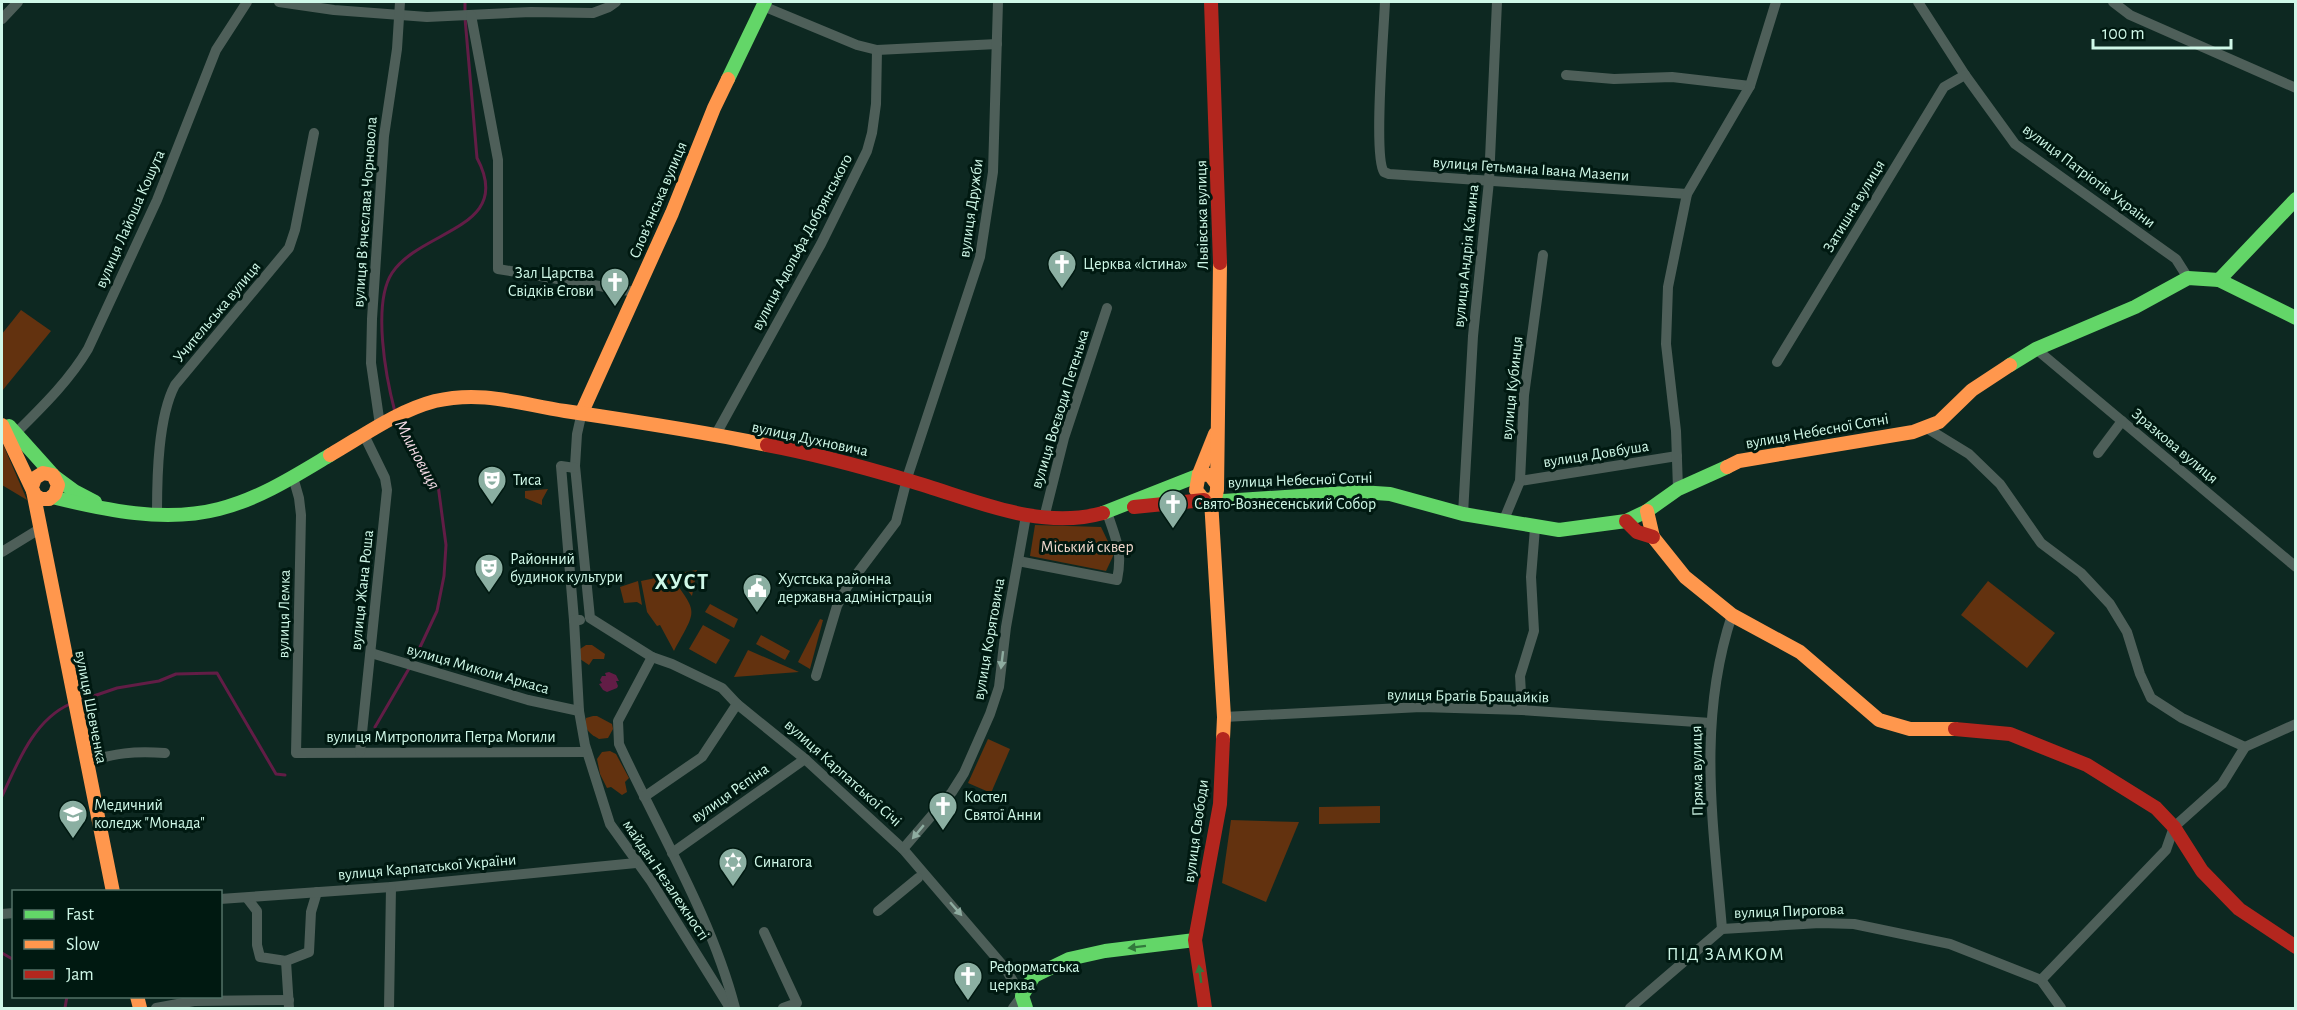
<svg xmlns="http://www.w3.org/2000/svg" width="2297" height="1010" font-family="'Alegreya Sans',sans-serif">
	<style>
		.green { fill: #63320f }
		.water { fill: #621d46 }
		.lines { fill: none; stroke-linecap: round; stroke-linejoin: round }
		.stream { stroke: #621d46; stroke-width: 3 }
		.street { stroke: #4e5f59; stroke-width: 10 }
		.fast { stroke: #63d668; stroke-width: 14 }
		.slow { stroke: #ff974d; stroke-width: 14 }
		.jam { stroke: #b3261e; stroke-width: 14 }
		.oneway { fill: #8eaca0 }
		.oneway2 { fill: #32783c }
		.labels { text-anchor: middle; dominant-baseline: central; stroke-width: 6; stroke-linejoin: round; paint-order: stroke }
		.street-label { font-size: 16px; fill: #cff8e8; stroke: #001911 }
		.poi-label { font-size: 16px; fill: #cff8e8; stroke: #001911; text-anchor: start }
		.park-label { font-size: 16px; fill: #efd8cc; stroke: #001911 }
		.water-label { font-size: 18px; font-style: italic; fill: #f3dae5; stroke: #001911 }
		.neighbourhood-label { font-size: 18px; letter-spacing: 1.5px; fill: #cff8e8; stroke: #001911 }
		.district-label { font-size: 22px; font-weight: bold; letter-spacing: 1.5px; fill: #cff8e8; stroke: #001911 }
	</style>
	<rect width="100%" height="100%" fill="#0d2821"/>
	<g class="green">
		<polygon points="21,310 51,331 2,391 2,334"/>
		<polygon points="2,442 27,500 2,485"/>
		<polygon points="548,489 542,500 542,505 525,498 525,491"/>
		<polygon points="1035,525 1101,527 1114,554 1106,571 1030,556"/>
		<polygon points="697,570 692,596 674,574"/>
		<path d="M670,575C699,615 697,608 674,651L660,625L657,626L647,612L641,581Z"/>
		<polygon points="638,581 642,605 637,602 624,603 620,587"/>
		<polygon points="1988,581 2055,633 2027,668 1961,615"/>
		<polygon points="710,604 738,619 734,628 705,612"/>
		<polygon points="820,619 823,620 810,669 798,662"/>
		<polygon points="703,625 730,640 716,664 689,649"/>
		<polygon points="761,635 790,651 785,660 756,644"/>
		<polygon points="586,645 592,645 605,654 604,659 593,659 589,665 580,659 580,649"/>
		<polygon points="748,650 799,672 734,677"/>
		<path d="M593,716H597L612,724L613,729L608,738L599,739C590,734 583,729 586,718Z"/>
		<polygon points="988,739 1010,749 991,793 968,783"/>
		<polygon points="610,751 616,754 629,778 625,782 627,792 622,795 611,787 607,788 600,774 597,759 602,752"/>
		<polygon points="1380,806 1380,823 1319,824 1319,807"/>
		<polygon points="1231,820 1299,822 1266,902 1222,883"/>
	</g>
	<polygon class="water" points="609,672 616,675 619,681 616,681 618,686 617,688 607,692 603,690 599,684 602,683 600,680 602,676 606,676 605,673"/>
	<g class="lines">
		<g class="stream">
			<polyline points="465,2 465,12"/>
			<path d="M395,412C386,378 372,304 392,273C421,229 515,229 477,158L465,18"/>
			<polyline points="79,701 117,688 159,681 176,674 217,673 276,774 285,775"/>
			<polyline points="375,727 414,660 437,611 444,576 446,545 438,485 400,420"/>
			<path d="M2,796C18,762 34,720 70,704"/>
			<polyline points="2,953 14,960"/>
			<polyline points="65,1008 67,996"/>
		</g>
		<g class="street">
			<polyline points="279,2 334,10 427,17 531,12 593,13 609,7 616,2"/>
			<path d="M1385,2C1384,28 1373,157 1384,172L1389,174L1687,194"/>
			<polyline points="1918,2 1965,75 2015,144 2176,259 2188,278"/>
			<polyline points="2113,2 2130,15 2296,88"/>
			<polyline points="763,6 857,45 877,50 997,44"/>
			<polyline points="471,15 498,160 498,269 635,292"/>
			<polyline points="2,19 18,2"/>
			<polyline points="1566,75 1614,79 1672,77 1750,86"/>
			<polyline points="2036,349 2296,567"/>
			<polyline points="1777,362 1944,87 1965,75"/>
			<polyline points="582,412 577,434 575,466 590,618 652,657 672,664 722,688 737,704 805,759 903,849 1005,968 1022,996 1013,1008"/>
			<polyline points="380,425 371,363 372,319 384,136 397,49 400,2"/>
			<polyline points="1925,427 1969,454 2000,484 2041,543 2081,573 2110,604 2127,632 2140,674 2151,698 2182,718 2245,747"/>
			<path d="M16,433C42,407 69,381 88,349L157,200L216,50L247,2"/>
			<polyline points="715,436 821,244 867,151 872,133 876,104 877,50"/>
			<polyline points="2098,453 2122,421"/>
			<polyline points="575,468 561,466 574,620 580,620"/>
			<polyline points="293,477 299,498 301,515 296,753 587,752"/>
			<polyline points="1520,481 1677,456"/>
			<polyline points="1678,489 1676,431 1666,344 1668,287 1687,194 1750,86 1776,2"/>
			<path d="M157,513C157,477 158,417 175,385L289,248L295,230L314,133"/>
			<polyline points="1463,514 1473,336 1489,181 1497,2"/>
			<polyline points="1044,518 1064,438 1107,308"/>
			<polyline points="1503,522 1520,481 1524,395 1543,255"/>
			<polyline points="2,552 41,528"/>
			<path d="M1018,561L1117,580C1123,550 1116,541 1107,512"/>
			<polyline points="574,620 579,711 585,745 610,824 651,881 730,1008"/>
			<polyline points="371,653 528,700 579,711"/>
			<path d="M652,657L618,721L619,744C658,829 712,918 735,1008"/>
			<polyline points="816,676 837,606 847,587 896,522 908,475 980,257 993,172 998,2"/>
			<polyline points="1522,710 1520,676 1534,631 1531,577 1535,528"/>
			<polyline points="1224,717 1421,707 1522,710 1711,723"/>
			<polyline points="360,752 387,490 385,478 364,435"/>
			<path d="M86,762C117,753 132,751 165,753"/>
			<polyline points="644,797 702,757 737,704"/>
			<polyline points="903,849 952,792 964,773 990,714 999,687 1006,627 1026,516"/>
			<polyline points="672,853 805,759"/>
			<polyline points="247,898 257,911 257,945 260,957 286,961 309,952 311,912 317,892"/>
			<polyline points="220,899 391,887 636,863"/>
			<polyline points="878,911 918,878"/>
			<polyline points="2,914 14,913"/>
			<path d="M1722,929C1713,821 1697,721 1732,615"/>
			<polyline points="764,932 797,1003 783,1008"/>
			<polyline points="286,961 289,1008"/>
			<polyline points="2041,980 2166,850 2174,827 2222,784 2245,747 2296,724"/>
			<polyline points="2041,980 2061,1008"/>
			<polyline points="156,1008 194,1001 289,1000"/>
			<polyline points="389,1008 391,887"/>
			<polyline points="1630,1008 1722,929 1820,923 1854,924 1950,944 2041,980"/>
		</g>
		<g class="fast">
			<polyline points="728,79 765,2"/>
			<polyline points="2219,280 2296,318"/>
			<polyline points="2010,365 2036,349 2135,307 2188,278 2219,280 2296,199"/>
			<polyline points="9,426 53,475"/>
			<polyline points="55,477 74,491 95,502"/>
			<path d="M52,497C105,510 165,523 219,509C259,499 295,476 330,455"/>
			<polyline points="1215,499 1223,501 1360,492 1390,494 1463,514 1559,530 1626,521 1647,511 1678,489 1727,467"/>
			<polyline points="1103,513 1197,476"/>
			<polyline points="1026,1008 1022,996 1034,976 1069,959 1105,951 1195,940"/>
		</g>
		<g class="slow">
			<polyline points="582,412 672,213 714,108 728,79"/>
			<polyline points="2,425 35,495 41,499 49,499 55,494 58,485 53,475 43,473 35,478 32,487"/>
			<path d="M330,455C363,436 397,411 435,401C483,390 519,404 565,411C633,421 700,431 767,445"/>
			<polyline points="1727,467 1739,461 1913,432 1939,422 1972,390 2010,365"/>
			<polyline points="1199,474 1215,434"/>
			<polyline points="1216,483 1210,475 1199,474 1196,490 1204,500 1215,499 1217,490 1220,263"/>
			<polyline points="33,491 113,892"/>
			<polyline points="1211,500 1224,717 1223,739"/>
			<polyline points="1647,511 1653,537 1685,577 1732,615 1800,652 1879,720 1910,729 1955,729"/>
			<polyline points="137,996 140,1008"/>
		</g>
		<g class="jam">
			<polyline points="1211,2 1220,263"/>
			<path d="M767,445C816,454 863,467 910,481C973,499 1038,531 1103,513"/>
			<polyline points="1134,507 1204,500"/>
			<polyline points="1626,521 1637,532 1653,537"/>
			<polyline points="1955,729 2010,734 2087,765 2156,808 2174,827 2202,871 2239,909 2296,947"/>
			<polyline points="1205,1008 1195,940 1220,804 1223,739"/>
		</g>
	</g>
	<defs><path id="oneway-solid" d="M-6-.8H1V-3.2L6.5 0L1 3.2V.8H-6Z" transform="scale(1.5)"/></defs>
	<g class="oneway">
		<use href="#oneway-solid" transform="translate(1002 660) rotate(97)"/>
		<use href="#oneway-solid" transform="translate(918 832) rotate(130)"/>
		<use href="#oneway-solid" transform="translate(956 909) rotate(49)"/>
	</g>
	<g class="oneway2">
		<use href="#oneway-solid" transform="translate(1137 947) rotate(173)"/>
		<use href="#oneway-solid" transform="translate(1200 974) rotate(-98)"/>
	</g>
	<defs>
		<g id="church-pin" transform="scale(1.5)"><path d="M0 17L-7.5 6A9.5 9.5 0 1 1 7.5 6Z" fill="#8bafa2" stroke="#001911"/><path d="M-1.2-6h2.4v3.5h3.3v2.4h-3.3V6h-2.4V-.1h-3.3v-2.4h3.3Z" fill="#fff"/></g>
		<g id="theatre-pin" transform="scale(1.5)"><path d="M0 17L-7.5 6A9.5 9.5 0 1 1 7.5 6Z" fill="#8bafa2" stroke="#001911"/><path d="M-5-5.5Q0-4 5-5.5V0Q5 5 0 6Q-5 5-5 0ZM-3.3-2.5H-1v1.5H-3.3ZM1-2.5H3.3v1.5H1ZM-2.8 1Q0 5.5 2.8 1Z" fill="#fff"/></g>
		<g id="civic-pin" transform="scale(1.5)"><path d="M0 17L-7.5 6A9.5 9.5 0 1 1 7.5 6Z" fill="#8bafa2" stroke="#001911"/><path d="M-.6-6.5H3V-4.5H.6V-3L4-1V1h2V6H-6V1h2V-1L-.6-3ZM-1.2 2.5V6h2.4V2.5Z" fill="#fff"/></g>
		<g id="university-pin" transform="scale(1.5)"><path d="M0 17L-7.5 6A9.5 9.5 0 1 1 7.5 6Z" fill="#8bafa2" stroke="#001911"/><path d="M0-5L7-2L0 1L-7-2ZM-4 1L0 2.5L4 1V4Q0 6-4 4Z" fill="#fff"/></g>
		<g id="synagogue-pin" transform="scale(1.5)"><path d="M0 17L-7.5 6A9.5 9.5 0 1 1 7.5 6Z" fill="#8bafa2" stroke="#001911"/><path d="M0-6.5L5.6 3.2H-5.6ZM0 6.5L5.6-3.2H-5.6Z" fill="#fff"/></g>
	</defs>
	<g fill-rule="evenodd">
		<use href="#church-pin" x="1062" y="264"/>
		<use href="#church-pin" x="615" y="282"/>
		<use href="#theatre-pin" x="492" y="480"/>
		<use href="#church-pin" x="1173" y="504"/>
		<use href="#theatre-pin" x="489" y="568"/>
		<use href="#civic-pin" x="757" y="588"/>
		<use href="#church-pin" x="943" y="806"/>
		<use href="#university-pin" x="73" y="814"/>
		<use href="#synagogue-pin" x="733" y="862"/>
		<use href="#church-pin" x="968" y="976"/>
	</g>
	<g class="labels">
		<g class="street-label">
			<text transform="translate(1531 169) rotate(4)">вулиця Гетьмана Івана Мазепи</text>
			<text transform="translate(2089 176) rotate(37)">вулиця Патріотів України</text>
			<text transform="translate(658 200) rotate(-67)">Словʼянська вулиця</text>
			<text transform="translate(1854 206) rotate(-59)">Затишна вулиця</text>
			<text transform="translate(971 208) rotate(-82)">вулиця Дружби</text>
			<text transform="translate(365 212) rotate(-86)">вулиця Вʼячеслава Чорновола</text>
			<text transform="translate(1202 215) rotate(-91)">Львівська вулиця</text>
			<text transform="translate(130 219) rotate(-66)">вулиця Лайоша Кошута</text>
			<text transform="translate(802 242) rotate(-62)">вулиця Адольфа Добрянського</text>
			<text transform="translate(1466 256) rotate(-84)">вулиця Андрія Калина</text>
			<text transform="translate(217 312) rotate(-50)">Учительська вулиця</text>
			<text transform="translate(1512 388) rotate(-84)">вулиця Кубинця</text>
			<text transform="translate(1060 409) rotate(-73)">вулиця Воєводи Петенька</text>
			<text transform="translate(1817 431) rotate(-10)">вулиця Небесної Сотні</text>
			<text transform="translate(810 439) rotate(12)">вулиця Духновича</text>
			<text transform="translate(2175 446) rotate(40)">Зразкова вулиця</text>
			<text transform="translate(1596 454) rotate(-9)">вулиця Довбуша</text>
			<text transform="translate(1300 480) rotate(-2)">вулиця Небесної Сотні</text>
			<text transform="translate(362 590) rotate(-84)">вулиця Жана Роша</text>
			<text transform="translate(284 614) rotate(-89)">вулиця Лемка</text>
			<text transform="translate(989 639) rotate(-80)">вулиця Корятовича</text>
			<text transform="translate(478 669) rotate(16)">вулиця Миколи Аркаса</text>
			<text transform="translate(1468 696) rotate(1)">вулиця Братів Бращайків</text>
			<text transform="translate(91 707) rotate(79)">вулиця Шевченка</text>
			<text x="441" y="737">вулиця Митрополита Петра Могили</text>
			<text transform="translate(1697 771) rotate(-91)">Пряма вулиця</text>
			<text transform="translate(843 773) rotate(42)">вулиця Карпатської Січі</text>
			<text transform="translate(730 793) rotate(-35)">вулиця Рєпіна</text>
			<text transform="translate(1196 831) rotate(-82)">вулиця Свободи</text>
			<text transform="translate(427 867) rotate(-5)">вулиця Карпатської України</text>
			<text transform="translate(666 880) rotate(56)">майдан Незалежності</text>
			<text transform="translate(1789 911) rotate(-2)">вулиця Пирогова</text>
		</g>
		<g class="poi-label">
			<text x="1083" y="264">Церква «Істина»</text>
			<text x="594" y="273" text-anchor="end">Зал Царства<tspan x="594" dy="18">Свідків Єгови</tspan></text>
			<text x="513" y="480">Тиса</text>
			<text x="1194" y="504">Свято-Вознесенський Собор</text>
			<text x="510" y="559">Районний<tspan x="510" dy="18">будинок культури</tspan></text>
			<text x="778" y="579">Хустська районна<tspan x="778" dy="18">державна адміністрація</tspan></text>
			<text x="964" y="797">Костел<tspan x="964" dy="18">Святої Анни</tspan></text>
			<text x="94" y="805">Медичний<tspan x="94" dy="18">коледж "Монада"</tspan></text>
			<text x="754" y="862">Синагога</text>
			<text x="989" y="967">Реформатська<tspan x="989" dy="18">церква</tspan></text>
		</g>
		<g class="park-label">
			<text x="1087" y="547">Міський сквер</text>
		</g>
		<g class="water-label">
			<text transform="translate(417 455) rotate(62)">Млиновиця</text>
		</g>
		<g class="neighbourhood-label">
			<text x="1726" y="955">ПІД ЗАМКОМ</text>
		</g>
		<g class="district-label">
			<text x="682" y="582">ХУСТ</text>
		</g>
	</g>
	<rect width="2297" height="1010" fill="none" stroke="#cff8e8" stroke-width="6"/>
	<rect x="12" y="890" width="210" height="108" fill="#001911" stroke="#537267" stroke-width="1.5"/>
	<rect x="24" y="910" width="30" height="9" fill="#63d668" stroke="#537267" stroke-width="1.5"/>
	<text x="66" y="920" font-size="18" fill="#cff8e8">Fast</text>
	<rect x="24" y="940" width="30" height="9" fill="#ff974d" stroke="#537267" stroke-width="1.5"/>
	<text x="66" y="950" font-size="18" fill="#cff8e8">Slow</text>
	<rect x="24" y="970" width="30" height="9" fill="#b3261e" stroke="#537267" stroke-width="1.5"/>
	<text x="66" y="980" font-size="18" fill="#cff8e8">Jam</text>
	<path d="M2093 39v9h138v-9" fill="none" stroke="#cff8e8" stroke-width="3"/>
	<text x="2102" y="39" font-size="18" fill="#cff8e8" stroke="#001911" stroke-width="4.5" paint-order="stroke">100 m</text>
</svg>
